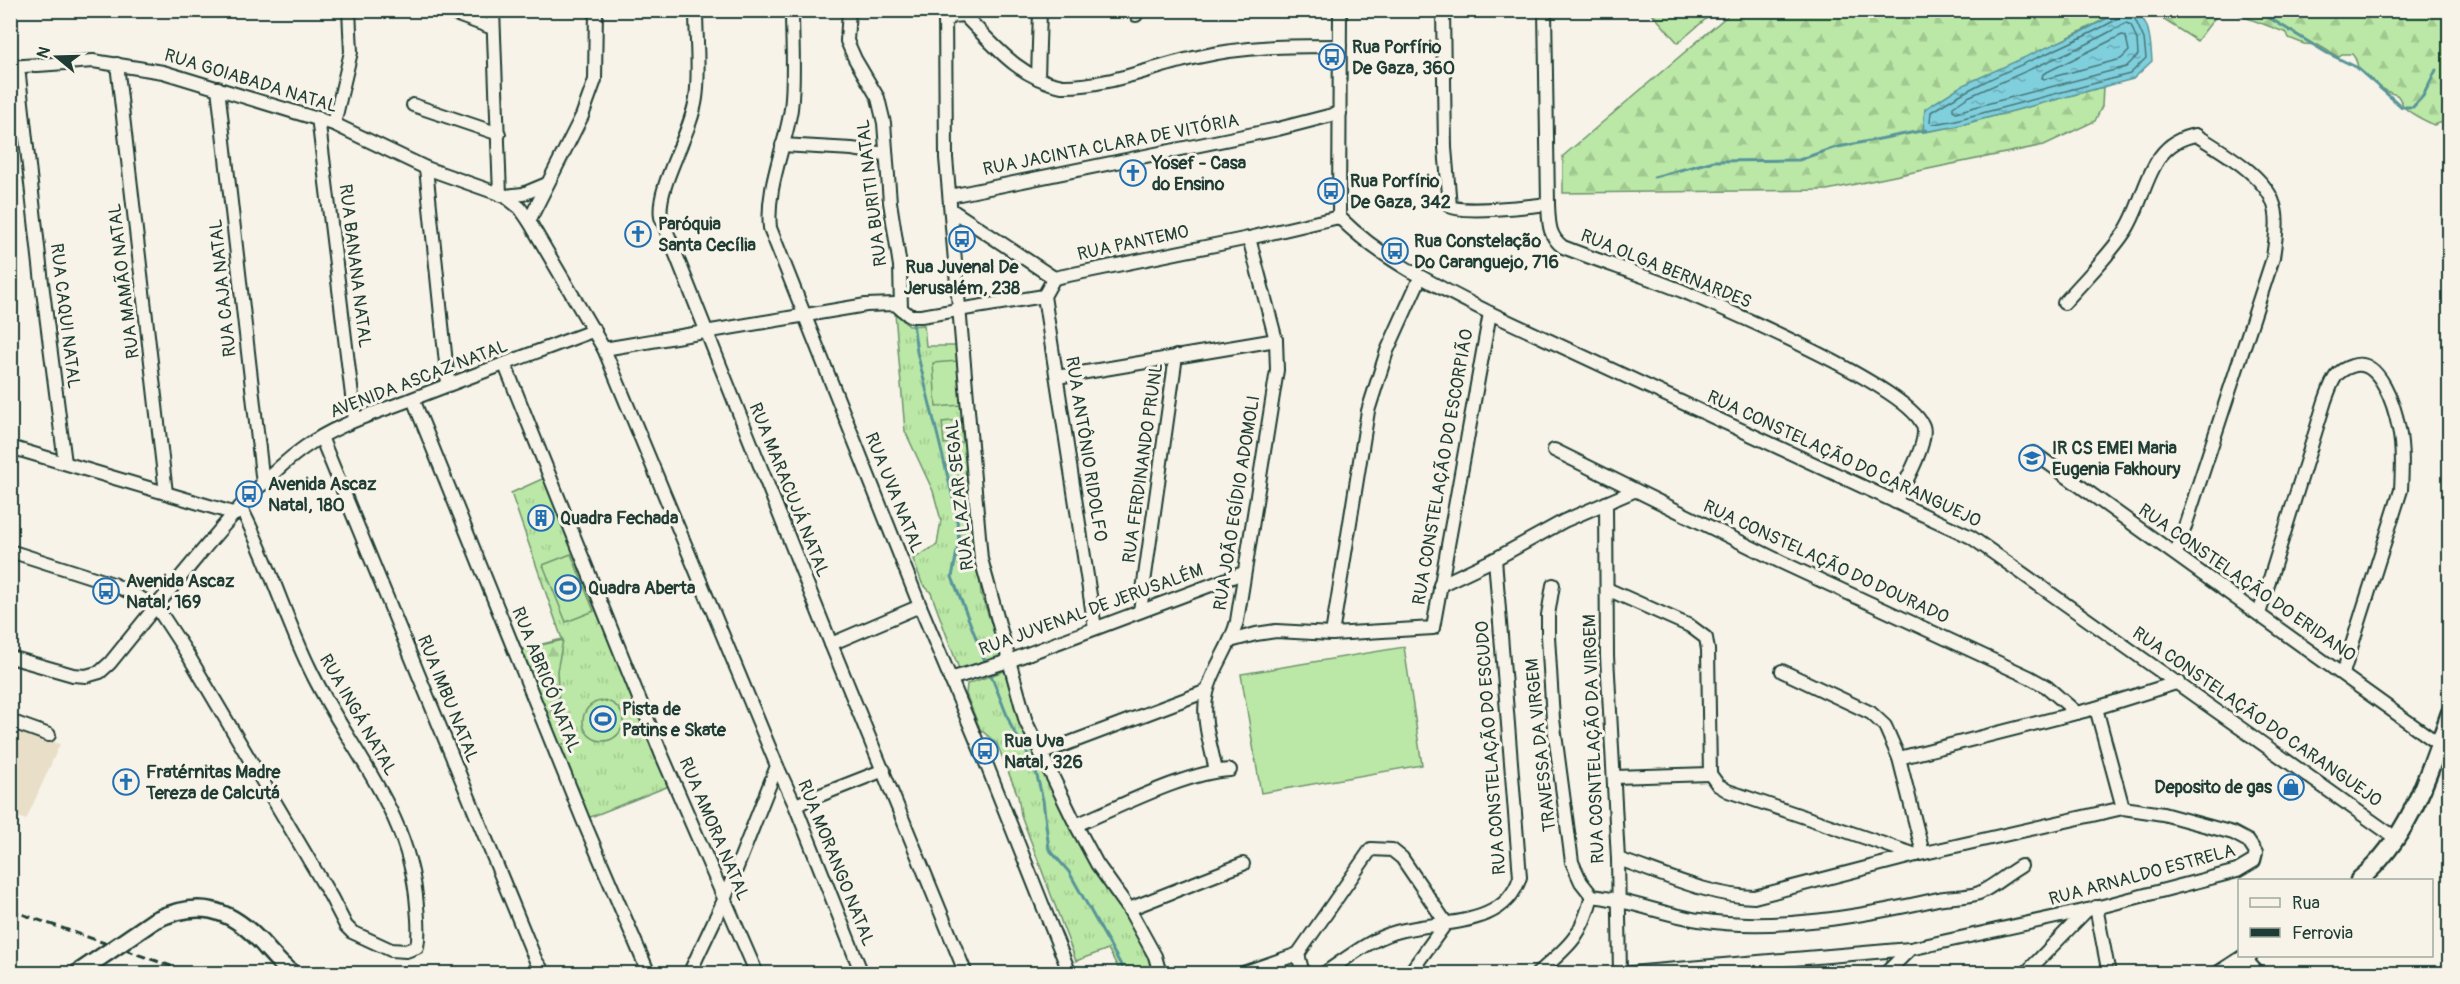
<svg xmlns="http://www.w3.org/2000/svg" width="2460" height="984" font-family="Pangolin,sans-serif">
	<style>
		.built { fill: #e9dfc8 }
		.grass { fill: url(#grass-tufts); stroke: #6d926d; stroke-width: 1.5 }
		.forest { fill: url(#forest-firs); stroke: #6d926d; stroke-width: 1.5 }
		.pitch { fill: #bbe8a6; stroke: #6d926d; stroke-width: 1.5 }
		.water { fill: url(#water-ripples); stroke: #599599; stroke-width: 1.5 }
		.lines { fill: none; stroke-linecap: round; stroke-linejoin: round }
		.shore { stroke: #467778; stroke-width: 1.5 }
		.stream { stroke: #599599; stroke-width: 3 }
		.minor-casing { stroke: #1f3d34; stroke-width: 16 }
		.tertiary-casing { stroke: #1f3d34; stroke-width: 20 }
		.secondary-casing { stroke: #1f3d34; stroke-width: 21 }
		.minor { stroke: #f7f3e8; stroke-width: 12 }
		.tertiary { stroke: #f7f3e8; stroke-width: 15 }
		.secondary { stroke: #f7f3e8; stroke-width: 16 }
		.rail { stroke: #1f3d34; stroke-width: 3; stroke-dasharray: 9 4.5; stroke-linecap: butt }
		.tertiary-bridge-casing { stroke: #1f3d34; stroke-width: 20; stroke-linecap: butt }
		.tertiary-bridge { stroke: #f7f3e8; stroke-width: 15 }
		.labels { text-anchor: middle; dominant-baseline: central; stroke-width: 6; stroke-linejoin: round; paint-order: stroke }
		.poi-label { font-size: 18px; font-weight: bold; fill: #1f3d34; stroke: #f7f3e8; text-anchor: start }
		.street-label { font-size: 18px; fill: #1f3d34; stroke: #f7f3e8 }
	</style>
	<defs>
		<pattern id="grass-tufts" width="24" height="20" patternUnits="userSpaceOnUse" patternTransform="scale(1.5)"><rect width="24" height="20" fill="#bbe8a6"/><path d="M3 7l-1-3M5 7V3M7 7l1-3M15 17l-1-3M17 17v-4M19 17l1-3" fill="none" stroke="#a0c890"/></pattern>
		<pattern id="forest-firs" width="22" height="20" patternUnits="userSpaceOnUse" patternTransform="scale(1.5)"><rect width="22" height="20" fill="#bbe8a6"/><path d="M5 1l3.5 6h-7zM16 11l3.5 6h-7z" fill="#a0c890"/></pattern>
		<pattern id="water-ripples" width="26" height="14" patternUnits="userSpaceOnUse" patternTransform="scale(1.5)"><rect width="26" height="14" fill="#80cfdd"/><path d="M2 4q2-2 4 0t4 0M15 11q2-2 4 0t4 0" fill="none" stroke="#68a9b4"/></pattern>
	</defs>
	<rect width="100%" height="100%" fill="#f7f3e8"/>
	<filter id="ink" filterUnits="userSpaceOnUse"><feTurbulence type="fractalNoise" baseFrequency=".0167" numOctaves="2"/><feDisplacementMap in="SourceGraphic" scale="12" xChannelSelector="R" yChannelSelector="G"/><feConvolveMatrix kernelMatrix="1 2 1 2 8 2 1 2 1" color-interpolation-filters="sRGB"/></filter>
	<g filter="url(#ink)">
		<polygon class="built" points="10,728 60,744 26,820 11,814"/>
		<g class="grass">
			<polygon points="895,313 909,326 924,325 926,346 959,346 981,594 1002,653 1000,658 962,671 959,669 931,593 922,583 913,559 937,545 941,520 933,491 905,431"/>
			<polygon points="551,475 674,784 583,820 515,651 562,639 511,493"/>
			<polygon points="1004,671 1007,674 1019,712 1140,931 1159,973 1121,973 1108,949 1076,961 1021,815 1018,796 997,744 980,729 966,694 967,684"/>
		</g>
		<g class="forest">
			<polygon points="1733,11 2121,11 1925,109 1923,132 1953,127 2103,87 2102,106 2095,121 2044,145 1827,190 1563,193 1563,156"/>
			<polygon points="2159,11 2220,11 2197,41 2164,20"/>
			<path d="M2229,11H2449L2443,122L2434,125C2426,121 2410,114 2404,107C2401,103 2401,99 2397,95C2386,93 2362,76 2358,67C2356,61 2357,59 2352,54H2342L2338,57L2318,45L2304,44L2289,38L2287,33Z"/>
			<polygon points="563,640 557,671 559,704 552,707 570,742 556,746 515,651"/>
		</g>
		<g class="pitch">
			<polygon points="1650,11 1715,11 1678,43"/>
			<polygon points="958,361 961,405 936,407 933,363"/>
			<polygon points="960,420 963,442 944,444 942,422"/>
			<polygon points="571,554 594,611 566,622 543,565"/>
			<polygon points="1404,647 1422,765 1261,793 1241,674"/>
			<circle cx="603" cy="721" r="20"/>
		</g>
		<path class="water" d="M2121,11C2151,10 2150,37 2152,61L2133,79L1953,127L1923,132L1925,109L1961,86L2081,32Z"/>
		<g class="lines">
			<g class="shore">
				<path d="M2122,10L2119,18C2058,53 1990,73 1931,112L1930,122L1933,124L1952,121L2130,74L2146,58L2144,39L2131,10"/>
				<polygon points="2126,23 2131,25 2137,40 2138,55 2126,67 1956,112 1953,110 1953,107 1968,97 2087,44"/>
				<polygon points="2122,35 2126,37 2129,51 2121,59 2045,79 2042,78 2043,74"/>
			</g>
			<g class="stream">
				<polyline points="2256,10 2327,53 2356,67 2402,107 2413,107 2423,96 2436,70"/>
				<polyline points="1654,177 1714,161 1799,160 1833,148 1926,130"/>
				<polyline points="913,323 917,352 956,510 959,541 952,577 987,666"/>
				<polyline points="991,675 1012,728 1034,764 1043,800 1049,849 1069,872 1126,974"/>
			</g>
			<g class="minor-casing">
				<g id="minor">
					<polyline points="444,10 493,28"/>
					<polyline points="493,10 500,195"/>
					<polyline points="596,10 595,80 582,116 529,221 604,349 777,766 724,900 689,974"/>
					<path d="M696,10C696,39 700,70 696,98C691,135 656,186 661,217L831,644L966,974"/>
					<path d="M792,10C792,43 795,77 791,109C785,148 766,187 770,228L920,606L988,768L1070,974"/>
					<polyline points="849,10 847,41 855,59 878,98 884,123 890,202 900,266 901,309"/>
					<polyline points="945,10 946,158 981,559 1026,722 1076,825 1097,864 1129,909 1155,956 1160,974"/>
					<path d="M1443,10L1445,148L1450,206C1459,214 1532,206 1548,204"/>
					<path d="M1545,10L1548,204C1549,222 1548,236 1563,247C1604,263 1646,276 1687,293C1731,312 1909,388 1923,426C1929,442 1903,487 1895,502"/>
					<polyline points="1136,15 1136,10"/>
					<path d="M945,22L952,16L964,15C993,44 1020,79 1062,86C1107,87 1155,66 1198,57C1245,46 1292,46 1340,46"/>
					<polyline points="117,64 166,493"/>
					<polyline points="10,67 93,61 163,72 334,124 426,168 505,196 520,208 529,221"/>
					<polyline points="18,67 42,283 65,463"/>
					<polyline points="1038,78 1040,10"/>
					<polyline points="218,88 263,484"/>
					<polyline points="413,105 499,134"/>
					<polyline points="318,117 355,420"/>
					<polyline points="334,124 351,52 349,10"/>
					<polyline points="782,145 852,149 885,154"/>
					<polyline points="426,168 448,383"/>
					<polyline points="505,196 523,194 547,184"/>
					<polyline points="950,196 1278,129 1340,113"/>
					<polyline points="953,211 1054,278 1249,238 1339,217"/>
					<path d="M1339,217C1382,260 1435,285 1490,313L1971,537L2397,839"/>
					<polyline points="1339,217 1340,10"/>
					<polyline points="1054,278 1044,296 1095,628"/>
					<path d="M2064,303C2084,280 2107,258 2124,233C2148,198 2146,143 2196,135C2220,150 2263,174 2273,202C2280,219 2275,240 2273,258L2176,554"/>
					<polyline points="604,349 866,305 895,304 910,316 921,316 1044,296"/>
					<polyline points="505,365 661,753 757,974"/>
					<polyline points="1057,377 1276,340"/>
					<polyline points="413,399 583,820 649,974"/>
					<polyline points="321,437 536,961 545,974"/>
					<polyline points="10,447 236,514"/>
					<polyline points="1554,450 1781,562 2029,677 2047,687 2077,713"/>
					<polyline points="2034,453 2439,744"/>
					<polyline points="1606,503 1607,656 1618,859 1620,973"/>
					<path d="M10,551L113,584L156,606C200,556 251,485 305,447C337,424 376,413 412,399C473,375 534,353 595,330"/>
					<polyline points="1440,585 1495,559 1564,521 1634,491"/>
					<polyline points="1553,585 1548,615 1548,636 1553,719 1572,862 1581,882 1592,896"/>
					<polyline points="1607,589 1690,626 1706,638 1708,650 1710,774 1718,785 1728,791 1916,855"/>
					<polyline points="1140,611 1176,356"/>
					<path d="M2259,614L2325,401C2328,393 2331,383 2336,376C2341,370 2345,368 2352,366C2380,356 2395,408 2399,429C2403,449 2402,470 2401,490L2343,673"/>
					<polyline points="1332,634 1368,411 1387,351 1420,278"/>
					<polyline points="1230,641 1256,634 1276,631 1332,634 1433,628 1490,313"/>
					<polyline points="831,644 920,606"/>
					<path d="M10,657L73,675L86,676L100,672L110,663L156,606L188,655L331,897L346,926L352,932L391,950L406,951L417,947C420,932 418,921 417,906C410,809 348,750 309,667C284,615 268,559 241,508"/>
					<polyline points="1782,671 1871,713 1885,726 1899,758 1923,853"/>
					<polyline points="950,679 1009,661 1243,573"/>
					<polyline points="2096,708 2123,808"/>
					<polyline points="10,721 49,735"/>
					<polyline points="1040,754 1207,691"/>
					<polyline points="1899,758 2096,708 2179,682"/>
					<polyline points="777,766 795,805 862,974"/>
					<path d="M1216,771C1211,746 1201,718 1207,693C1212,668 1231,647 1237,621L1277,370L1276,340L1249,238"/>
					<polyline points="1614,777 1710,774"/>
					<polyline points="795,805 884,770"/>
					<path d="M1076,825C1119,807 1186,772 1230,770"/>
					<path d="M1618,859C1661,873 1708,896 1754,897L1916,855L2123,808L2163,814L2233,833L2248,841L2256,853L2254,861L2237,871L2088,910L1910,949L1619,974"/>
					<path d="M1592,896C1629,900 1662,914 1699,920C1774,932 1864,916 1938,899C1951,896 1966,898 1979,893C1993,887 2007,874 2021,866"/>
					<polyline points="2096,907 2109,974"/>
					<polyline points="1129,909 1243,864"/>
					<polyline points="1298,954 1371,849 1392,850 1402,858 1446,923"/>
					<polyline points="1298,954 1303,974"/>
					<polyline points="2244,958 2259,974"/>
					<polyline points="1240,974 1298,954"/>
					<path d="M1323,974C1346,959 1370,939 1396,932C1439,919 1504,930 1520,877L1495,559"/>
					<polyline points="1409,974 1446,923"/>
					<path d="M1537,974C1569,946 1581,938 1592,896"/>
					<polyline points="1885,974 1910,949"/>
					<polyline points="2025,974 2087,910"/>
				</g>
			</g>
			<g class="tertiary-casing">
				<path id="tertiary" d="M155,920C197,900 228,907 260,941C271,953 280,965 293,974"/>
			</g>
			<g class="secondary-casing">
				<g id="secondary">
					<path d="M2359,880C2410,838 2429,773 2450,713"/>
					<polyline points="2220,974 2248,956"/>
				</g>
			</g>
			<use href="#minor" class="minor"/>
			<use href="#tertiary" class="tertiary"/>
			<use href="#secondary" class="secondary"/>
			<polyline class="rail" points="10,910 194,974"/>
			<g class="tertiary-bridge-casing">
				<polyline id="tertiary-bridge" points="76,974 155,920"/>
			</g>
			<use href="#tertiary-bridge" class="tertiary-bridge"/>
		</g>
	</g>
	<defs>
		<g id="bus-ring" transform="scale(1.35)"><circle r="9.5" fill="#f7f3e8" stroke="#1f6fb2" stroke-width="1.5"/><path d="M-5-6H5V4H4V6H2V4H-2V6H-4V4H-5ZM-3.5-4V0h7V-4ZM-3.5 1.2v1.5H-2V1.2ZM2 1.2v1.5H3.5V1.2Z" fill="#1f6fb2"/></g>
		<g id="church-ring" transform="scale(1.35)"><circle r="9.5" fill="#f7f3e8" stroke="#1f6fb2" stroke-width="1.5"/><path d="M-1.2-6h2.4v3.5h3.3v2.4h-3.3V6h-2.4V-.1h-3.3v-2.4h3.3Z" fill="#1f6fb2"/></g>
		<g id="school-ring" transform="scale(1.35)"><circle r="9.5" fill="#f7f3e8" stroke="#1f6fb2" stroke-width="1.5"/><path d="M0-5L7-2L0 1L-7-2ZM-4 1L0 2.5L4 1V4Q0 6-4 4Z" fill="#1f6fb2"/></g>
		<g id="building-ring" transform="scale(1.35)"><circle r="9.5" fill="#f7f3e8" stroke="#1f6fb2" stroke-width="1.5"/><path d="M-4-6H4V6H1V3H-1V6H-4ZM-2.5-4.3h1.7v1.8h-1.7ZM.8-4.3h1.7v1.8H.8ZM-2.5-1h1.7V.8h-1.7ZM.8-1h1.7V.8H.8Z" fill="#1f6fb2"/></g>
		<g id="stadium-ring" transform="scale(1.35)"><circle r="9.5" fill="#f7f3e8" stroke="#1f6fb2" stroke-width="1.5"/><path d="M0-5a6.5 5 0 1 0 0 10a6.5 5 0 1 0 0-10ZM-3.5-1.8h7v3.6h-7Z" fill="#1f6fb2"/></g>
		<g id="shop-ring" transform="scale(1.35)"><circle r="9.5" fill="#f7f3e8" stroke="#1f6fb2" stroke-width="1.5"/><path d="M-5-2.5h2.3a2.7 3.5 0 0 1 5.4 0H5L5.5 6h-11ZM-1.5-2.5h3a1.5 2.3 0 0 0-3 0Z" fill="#1f6fb2"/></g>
	</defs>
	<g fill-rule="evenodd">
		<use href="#bus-ring" x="1332" y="57"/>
		<use href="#church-ring" x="1133" y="173"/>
		<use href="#bus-ring" x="1331" y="191"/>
		<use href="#church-ring" x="638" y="234"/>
		<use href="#bus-ring" x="962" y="239"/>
		<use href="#bus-ring" x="1395" y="251"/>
		<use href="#school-ring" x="2032" y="458"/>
		<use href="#bus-ring" x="249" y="494"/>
		<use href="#building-ring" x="541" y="518"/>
		<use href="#stadium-ring" x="568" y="588"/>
		<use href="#bus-ring" x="106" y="591"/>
		<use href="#stadium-ring" x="603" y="719"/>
		<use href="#bus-ring" x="985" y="751"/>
		<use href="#church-ring" x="126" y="782"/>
		<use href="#shop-ring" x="2291" y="787"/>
	</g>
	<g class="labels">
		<g class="poi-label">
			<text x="1352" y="47">Rua Porfírio<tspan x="1352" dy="21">De Gaza, 360</tspan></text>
			<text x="1152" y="163">Yosef - Casa<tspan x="1152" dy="21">do Ensino</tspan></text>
			<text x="1350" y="181">Rua Porfírio<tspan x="1350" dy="21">De Gaza, 342</tspan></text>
			<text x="658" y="224">Paróquia<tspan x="658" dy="21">Santa Cecília</tspan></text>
			<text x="1414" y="241">Rua Constelação<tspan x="1414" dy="21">Do Caranguejo, 716</tspan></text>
			<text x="962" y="267" text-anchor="middle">Rua Juvenal De<tspan x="962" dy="21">Jerusalém, 238</tspan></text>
			<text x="2052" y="448">IR CS EMEI Maria<tspan x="2052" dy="21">Eugenia Fakhoury</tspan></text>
			<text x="268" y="484">Avenida Ascaz<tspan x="268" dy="21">Natal, 180</tspan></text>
			<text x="560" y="518">Quadra Fechada</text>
			<text x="126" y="581">Avenida Ascaz<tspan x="126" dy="21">Natal, 169</tspan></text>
			<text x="588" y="588">Quadra Aberta</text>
			<text x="622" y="709">Pista de<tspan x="622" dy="21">Patins e Skate</tspan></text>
			<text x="1004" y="741">Rua Uva<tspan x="1004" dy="21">Natal, 326</tspan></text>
			<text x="146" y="772">Fratérnitas Madre<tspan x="146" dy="21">Tereza de Calcutá</tspan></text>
			<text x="2272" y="787" text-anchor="end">Deposito de gas</text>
		</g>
		<g class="street-label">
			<text transform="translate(251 81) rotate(17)">RUA GOIABADA NATAL</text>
			<text transform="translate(1111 145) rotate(-11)">RUA JACINTA CLARA DE VITÓRIA</text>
			<text transform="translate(872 193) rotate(-97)">RUA BURITI NATAL</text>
			<text transform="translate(1133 243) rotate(-12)">RUA PANTEMO</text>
			<text transform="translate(355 266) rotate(83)">RUA BANANA NATAL</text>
			<text transform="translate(1666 269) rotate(22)">RUA OLGA BERNARDES</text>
			<text transform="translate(124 281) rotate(-97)">RUA MAMÃO NATAL</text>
			<text transform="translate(223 288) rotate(-96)">RUA CAJA NATAL</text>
			<text transform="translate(65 316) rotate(83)">RUA CAQUI NATAL</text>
			<text transform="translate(419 379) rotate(-21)">AVENIDA ASCAZ NATAL</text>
			<text transform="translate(1086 449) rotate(81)">RUA ANTÔNIO RIDOLFO</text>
			<text transform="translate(1844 459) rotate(25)">RUA CONSTELAÇÃO DO CARANGUEJO</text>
			<text transform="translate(1143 463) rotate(-82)">RUA FERDINANDO PRUNL</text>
			<text transform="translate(1443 467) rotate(-80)">RUA CONSTELAÇÃO DO ESCORPIÃO</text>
			<text transform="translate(789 490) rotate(68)">RUA MARACUJÁ NATAL</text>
			<text transform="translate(894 493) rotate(68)">RUA UVA NATAL</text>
			<text transform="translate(960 495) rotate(-96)">RUA LAZAR SEGAL</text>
			<text transform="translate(1237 503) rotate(-81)">RUA JOÃO EGÍDIO ADOMOLI</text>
			<text transform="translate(1826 562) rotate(25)">RUA CONSTELAÇÃO DO DOURADO</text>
			<text transform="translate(2247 583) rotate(35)">RUA CONSTELAÇÃO DO ERIDANO</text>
			<text transform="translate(1091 610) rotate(-20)">RUA JUVENAL DE JERUSALÉM</text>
			<text transform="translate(546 680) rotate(68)">RUA ABRICÓ NATAL</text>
			<text transform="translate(448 699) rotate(68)">RUA IMBU NATAL</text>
			<text transform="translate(358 715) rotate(60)">RUA INGÁ NATAL</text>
			<text transform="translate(2257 717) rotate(35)">RUA CONSTELAÇÃO DO CARANGUEJO</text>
			<text transform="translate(1594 739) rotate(-92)">RUA COSNTELAÇÃO DA VIRGEM</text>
			<text transform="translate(1541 745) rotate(-96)">TRAVESSA DA VIRGEM</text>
			<text transform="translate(1491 748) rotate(-94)">RUA CONSTELAÇÃO DO ESCUDO</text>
			<text transform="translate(714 829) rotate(67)">RUA AMORA NATAL</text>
			<text transform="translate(836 863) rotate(68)">RUA MORANGO NATAL</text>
			<text transform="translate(2142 875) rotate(-15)">RUA ARNALDO ESTRELA</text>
		</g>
	</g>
	<rect width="2460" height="984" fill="none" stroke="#f7f3e8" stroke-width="36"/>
	<rect x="18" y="18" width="2424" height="948" fill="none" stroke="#1f3d34" stroke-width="2" filter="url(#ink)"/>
	<rect x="2238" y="879" width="195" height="78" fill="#f7f3e8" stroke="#a1aaa0" stroke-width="1.5"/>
	<rect x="2250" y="898" width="30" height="9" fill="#f7f3e8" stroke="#a1aaa0" stroke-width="1.5"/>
	<text x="2292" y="909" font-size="18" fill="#1f3d34">Rua</text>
	<rect x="2250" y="928" width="30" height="9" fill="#1f3d34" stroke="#a1aaa0" stroke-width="1.5"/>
	<text x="2292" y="939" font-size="18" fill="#1f3d34">Ferrovia</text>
	<g transform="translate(57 57) rotate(289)" stroke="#f7f3e8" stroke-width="4.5" paint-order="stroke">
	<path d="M0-4.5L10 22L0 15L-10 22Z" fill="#1f3d34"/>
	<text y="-9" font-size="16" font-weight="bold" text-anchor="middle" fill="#1f3d34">N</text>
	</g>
</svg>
